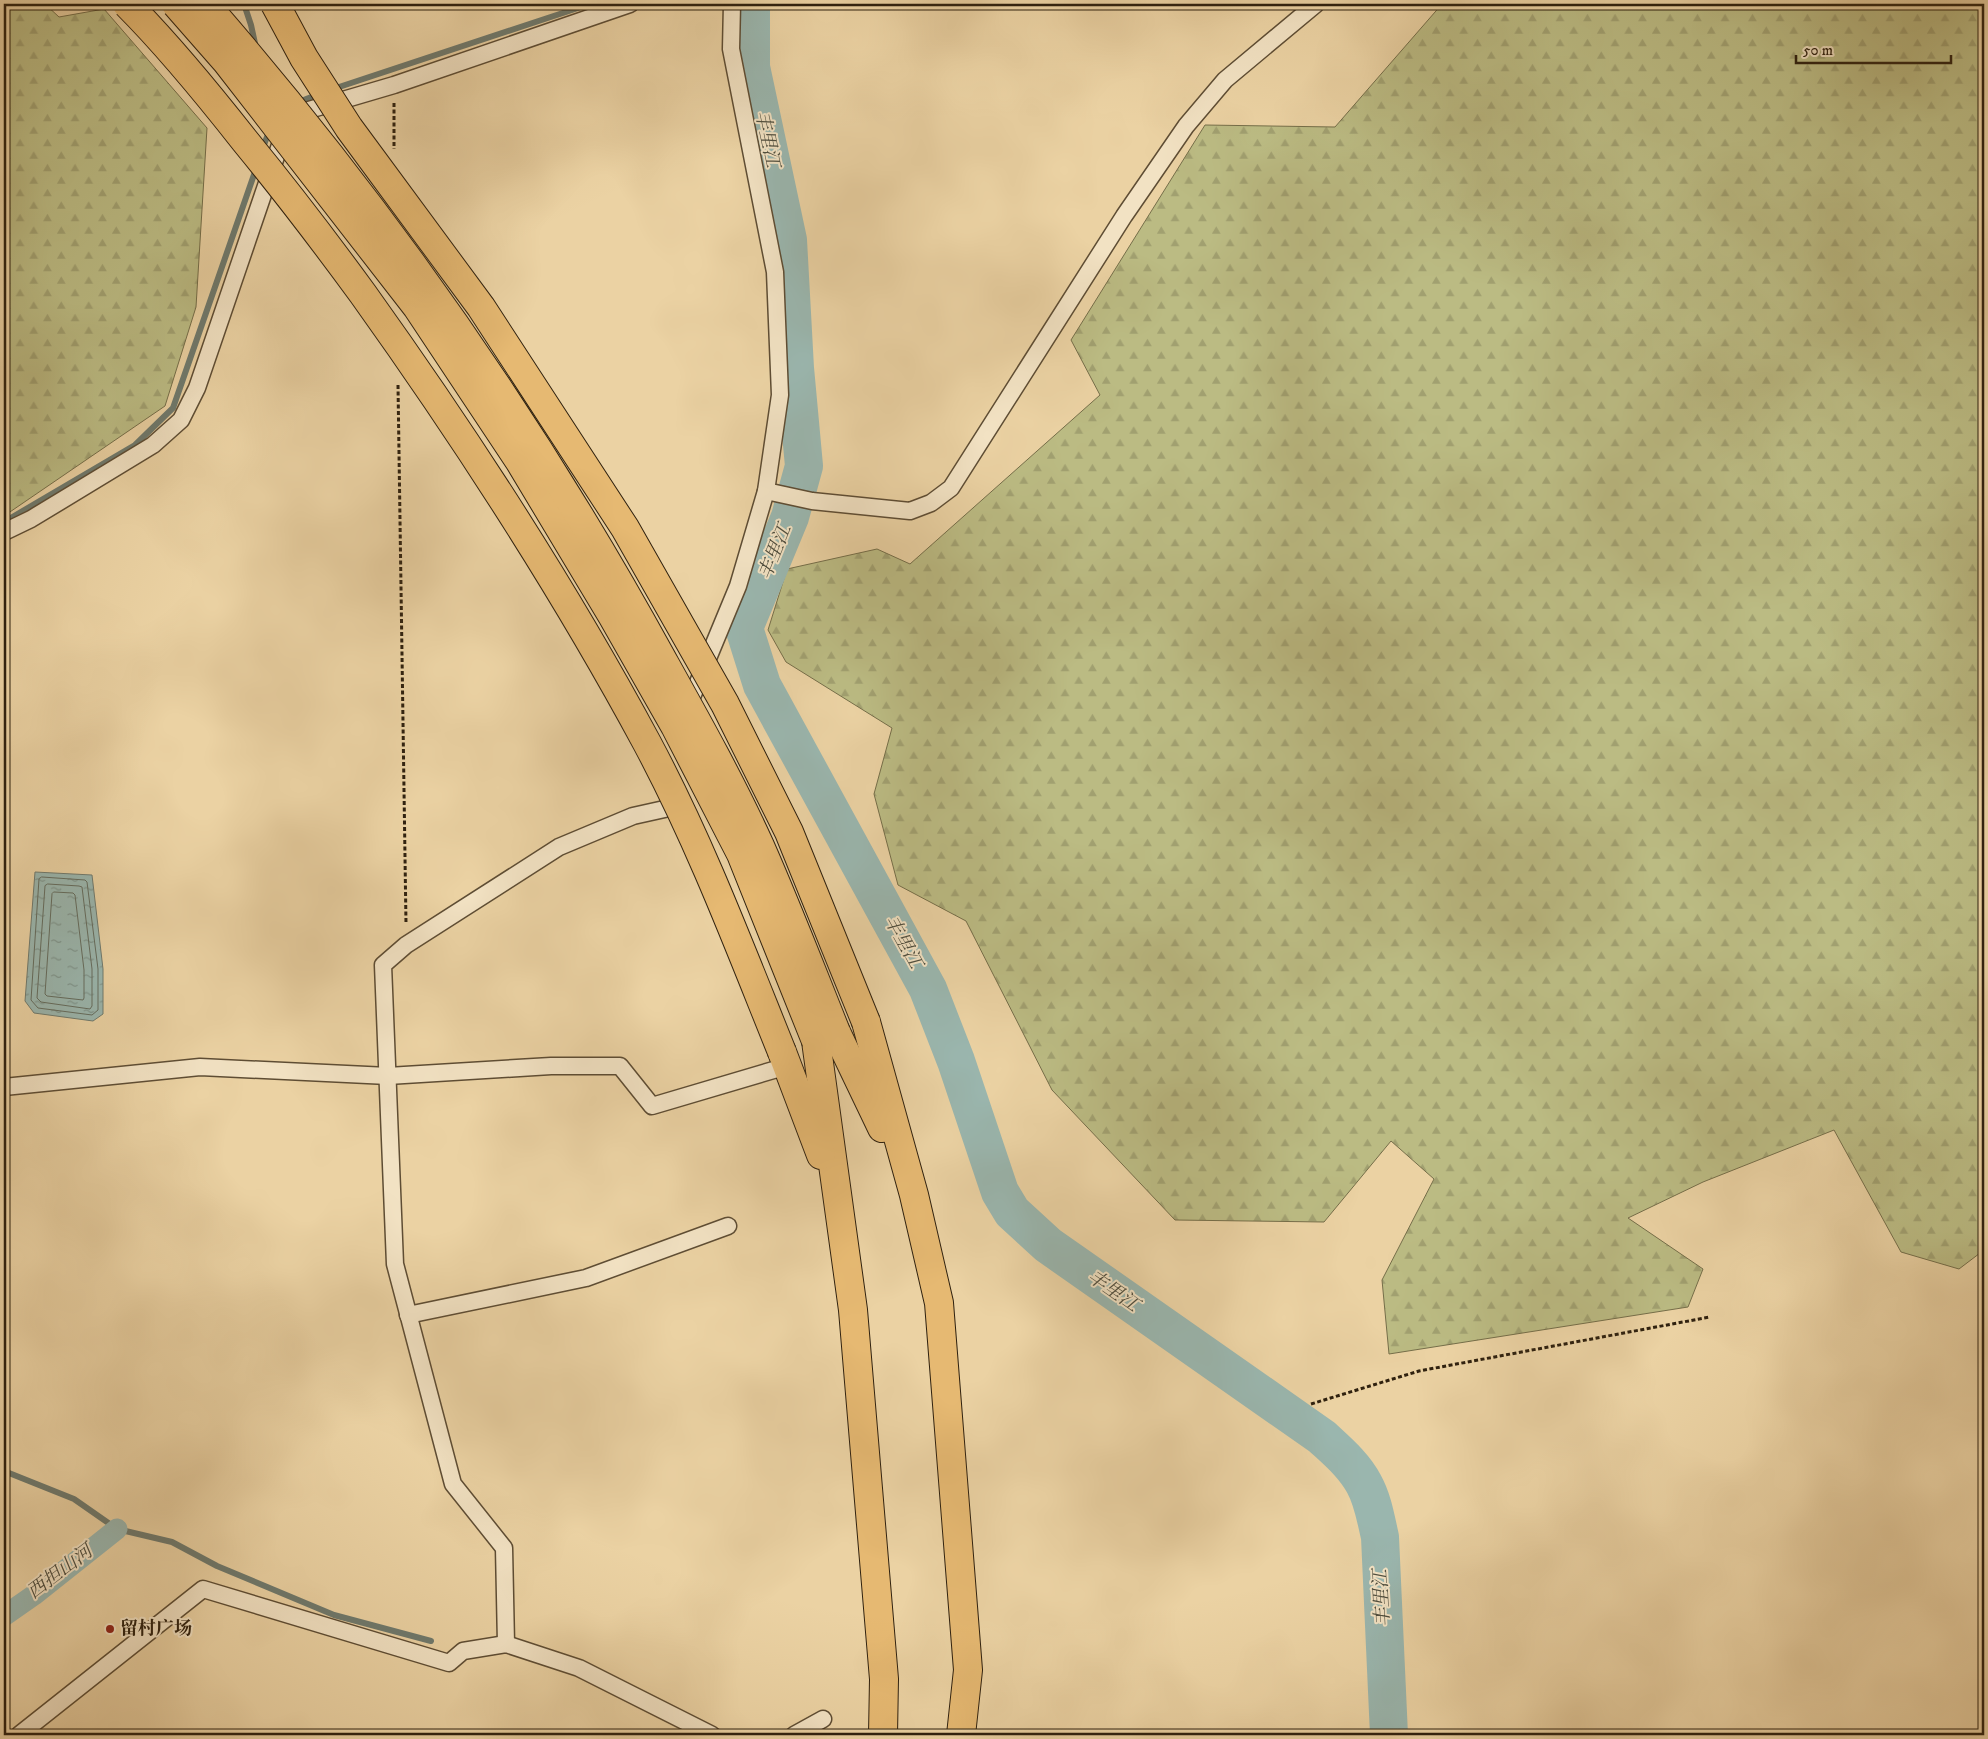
<svg xmlns="http://www.w3.org/2000/svg" width="1988" height="1739" font-family="'IM FELL DW Pica','Noto Serif SC',serif">
	<style>
		.forest { fill: url(#forest-firs); stroke: #756e49 }
		.water { fill: url(#water-ripples); stroke: #6f7a6e }
		.lines { fill: none; stroke-linecap: round; stroke-linejoin: round }
		.shore { stroke: #646c5e; stroke-width: 1 }
		.stream { stroke: #6f7a6e; stroke-width: 6 }
		.canal { stroke: #9ab6ae; stroke-width: 21 }
		.river { stroke: #9ab6ae; stroke-width: 38 }
		.minor-casing { stroke: #5e4d34; stroke-width: 19 }
		.motorway-casing { stroke: #2f210f; stroke-width: 30 }
		.path { stroke: #2f210f; stroke-width: 3; stroke-dasharray: 4 2.5; stroke-linecap: butt }
		.minor { stroke: #f2e2c3; stroke-width: 16 }
		.motorway { stroke: #e6b972; stroke-width: 28 }
		.motorway-bridge-casing { stroke: #2f210f; stroke-width: 30; stroke-linecap: butt }
		.motorway-bridge { stroke: #e6b972; stroke-width: 28 }
		.poi-dot { fill: #8f2418; stroke: #f2e2c3; stroke-width: 2 }
		.labels { text-anchor: middle; dominant-baseline: central; stroke-width: 4; stroke-linejoin: round; paint-order: stroke }
		.poi-label { font-size: 18px; font-weight: bold; fill: #2f210f; stroke: #f2e2c3; text-anchor: start }
		.water-label { font-size: 19px; font-style: italic; fill: #4f4e3f; stroke: #f2e2c3 }
	</style>
	<defs>
		<pattern id="forest-firs" width="22" height="20" patternUnits="userSpaceOnUse" patternTransform="scale(1.25)"><rect width="22" height="20" fill="#bbbb83"/><path d="M5 1l3.5 6h-7zM16 11l3.5 6h-7z" fill="#a1a070"/></pattern>
		<pattern id="water-ripples" width="26" height="14" patternUnits="userSpaceOnUse" patternTransform="scale(1.25)"><rect width="26" height="14" fill="#9ab6ae"/><path d="M2 4q2-2 4 0t4 0M15 11q2-2 4 0t4 0" fill="none" stroke="#7e948c"/></pattern>
	</defs>
	<rect width="100%" height="100%" fill="#ebd2a3"/>
	<filter id="stains"><feTurbulence type="fractalNoise" baseFrequency=".004" numOctaves="4"/><feColorMatrix values="0 0 0 0 .2 0 0 0 0 .09 0 0 0 0 .02 0 0 0 .5 -.17"/></filter>
	<radialGradient id="worn" r=".72"><stop offset=".6" stop-color="#630" stop-opacity="0"/><stop offset="1" stop-color="#630" stop-opacity=".3"/></radialGradient>
	<g class="forest">
		<polygon points="4,4 45,4 59,17 104,9 207,128 196,307 165,406 4,516"/>
		<polygon points="1442,4 1984,4 1984,1250 1959,1269 1901,1252 1834,1130 1703,1182 1628,1218 1703,1269 1688,1307 1389,1354 1382,1280 1434,1179 1391,1141 1324,1222 1175,1220 1052,1090 966,921 898,885 874,794 892,728 786,662 768,630 787,569 877,549 910,564 1100,395 1071,340 1205,125 1335,127"/>
	</g>
	<polygon class="water" points="35,872 92,875 103,969 103,1014 93,1021 34,1013 25,1001"/>
	<g class="lines">
		<g class="shore">
			<polygon points="42,877 85,880 87,882 98,969 98,1010 92,1015 38,1008 31,1000 39,879"/>
			<polygon points="48,884 79,886 82,887 92,969 92,1006 90,1009 41,1002 37,998 45,886"/>
			<polygon points="54,892 73,893 75,895 84,970 84,998 83,1000 47,996 45,994 52,894"/>
		</g>
		<g class="stream">
			<polyline points="244,4 251,25 256,48"/>
			<polyline points="333,89 590,4"/>
			<polyline points="296,103 319,94"/>
			<polyline points="262,150 270,129"/>
			<polyline points="4,522 135,445 173,408 257,166"/>
			<polyline points="4,1471 74,1499 117,1529 172,1542 217,1566 334,1615 431,1641"/>
		</g>
		<polyline class="canal" points="4,1616 34,1595 117,1529"/>
		<path class="river" d="M751,4V67L788,240L795,368L804,466L790,517L744,628L762,685L928,989L956,1061L1000,1192L1012,1212L1048,1245L1322,1437C1337,1451 1354,1465 1364,1484C1373,1500 1376,1520 1380,1537L1389,1735"/>
		<g class="minor-casing">
			<g id="minor">
				<polyline points="766,491 812,501 910,511 931,503 951,488 1124,216 1186,126 1225,80 1316,4"/>
				<polyline points="4,532 31,519 153,445 181,420 197,388 280,145 290,127 309,110 394,85 630,4"/>
				<polyline points="687,709 738,586 766,491 780,395 775,272 731,49 732,4"/>
				<polyline points="4,1087 200,1067 388,1076 551,1066 620,1066 652,1106 777,1069"/>
				<polyline points="408,1315 586,1278 728,1226"/>
				<polyline points="506,1644 504,1548 453,1484 395,1264 383,965 406,945 559,847 633,816 678,806"/>
				<polyline points="19,1735 203,1589 449,1663 463,1651 506,1644 579,1668 712,1735"/>
				<polyline points="794,1735 823,1719"/>
			</g>
		</g>
		<g class="motorway-casing">
			<g id="motorway">
				<polyline points="866,1022 914,1195 939,1303 968,1670 961,1735"/>
				<polyline points="836,1032 882,1128"/>
				<polyline points="816,1041 853,1310 884,1679 883,1735"/>
				<polyline points="782,1052 821,1155"/>
			</g>
		</g>
		<g class="path">
			<polyline points="394,103 394,149"/>
			<polyline points="398,385 406,924"/>
			<polyline points="1311,1404 1419,1371 1710,1317"/>
		</g>
		<use href="#minor" class="minor"/>
		<use href="#motorway" class="motorway"/>
		<g class="motorway-bridge-casing">
			<g id="motorway-bridge">
				<path d="M127,4C169,46 208,94 245,141C286,191 325,242 363,294C466,438 563,587 647,743C700,842 740,948 782,1052"/>
				<polyline points="176,4 226,61 417,307 520,462 613,617 675,726 741,854 816,1041"/>
				<path d="M205,4C379,204 533,424 661,657C695,718 731,782 760,846C787,907 811,970 836,1032"/>
				<polyline points="275,4 304,58 349,128 481,307 625,528 725,704 789,832 866,1022"/>
			</g>
		</g>
		<use href="#motorway-bridge" class="motorway-bridge"/>
	</g>
	<circle class="poi-dot" cx="110" cy="1629" r="5"/>
	<g class="labels">
		<g class="poi-label">
			<text x="120" y="1629">留村广场</text>
		</g>
		<g class="water-label">
			<text transform="translate(767 139) rotate(78)">丰里江</text>
			<text transform="translate(775 552) rotate(-68)">丰里江</text>
			<text transform="translate(903 942) rotate(61)">丰里江</text>
			<text transform="translate(1113 1291) rotate(35)">丰里江</text>
			<text transform="translate(60 1572) rotate(-37)">西担山河</text>
			<text transform="translate(1382 1598) rotate(-93)">丰里江</text>
		</g>
	</g>
	<rect width="1988" height="1739" fill="none" stroke="#ebd2a3" stroke-width="20"/>
	<rect x="5" y="5" width="1978" height="1729" fill="none" stroke="#2f210f" stroke-width="2.5"/>
	<rect x="10" y="10" width="1968" height="1719" fill="none" stroke="#2f210f"/>
	<path d="M1796 55v8h155v-8" fill="none" stroke="#2f210f" stroke-width="2.5"/>
	<text x="1803" y="55" font-size="15" fill="#2f210f" stroke="#f2e2c3" stroke-width="4" paint-order="stroke">50 m</text>
	<rect width="100%" height="100%" filter="url(#stains)"/>
	<rect width="100%" height="100%" fill="url(#worn)"/>
</svg>
